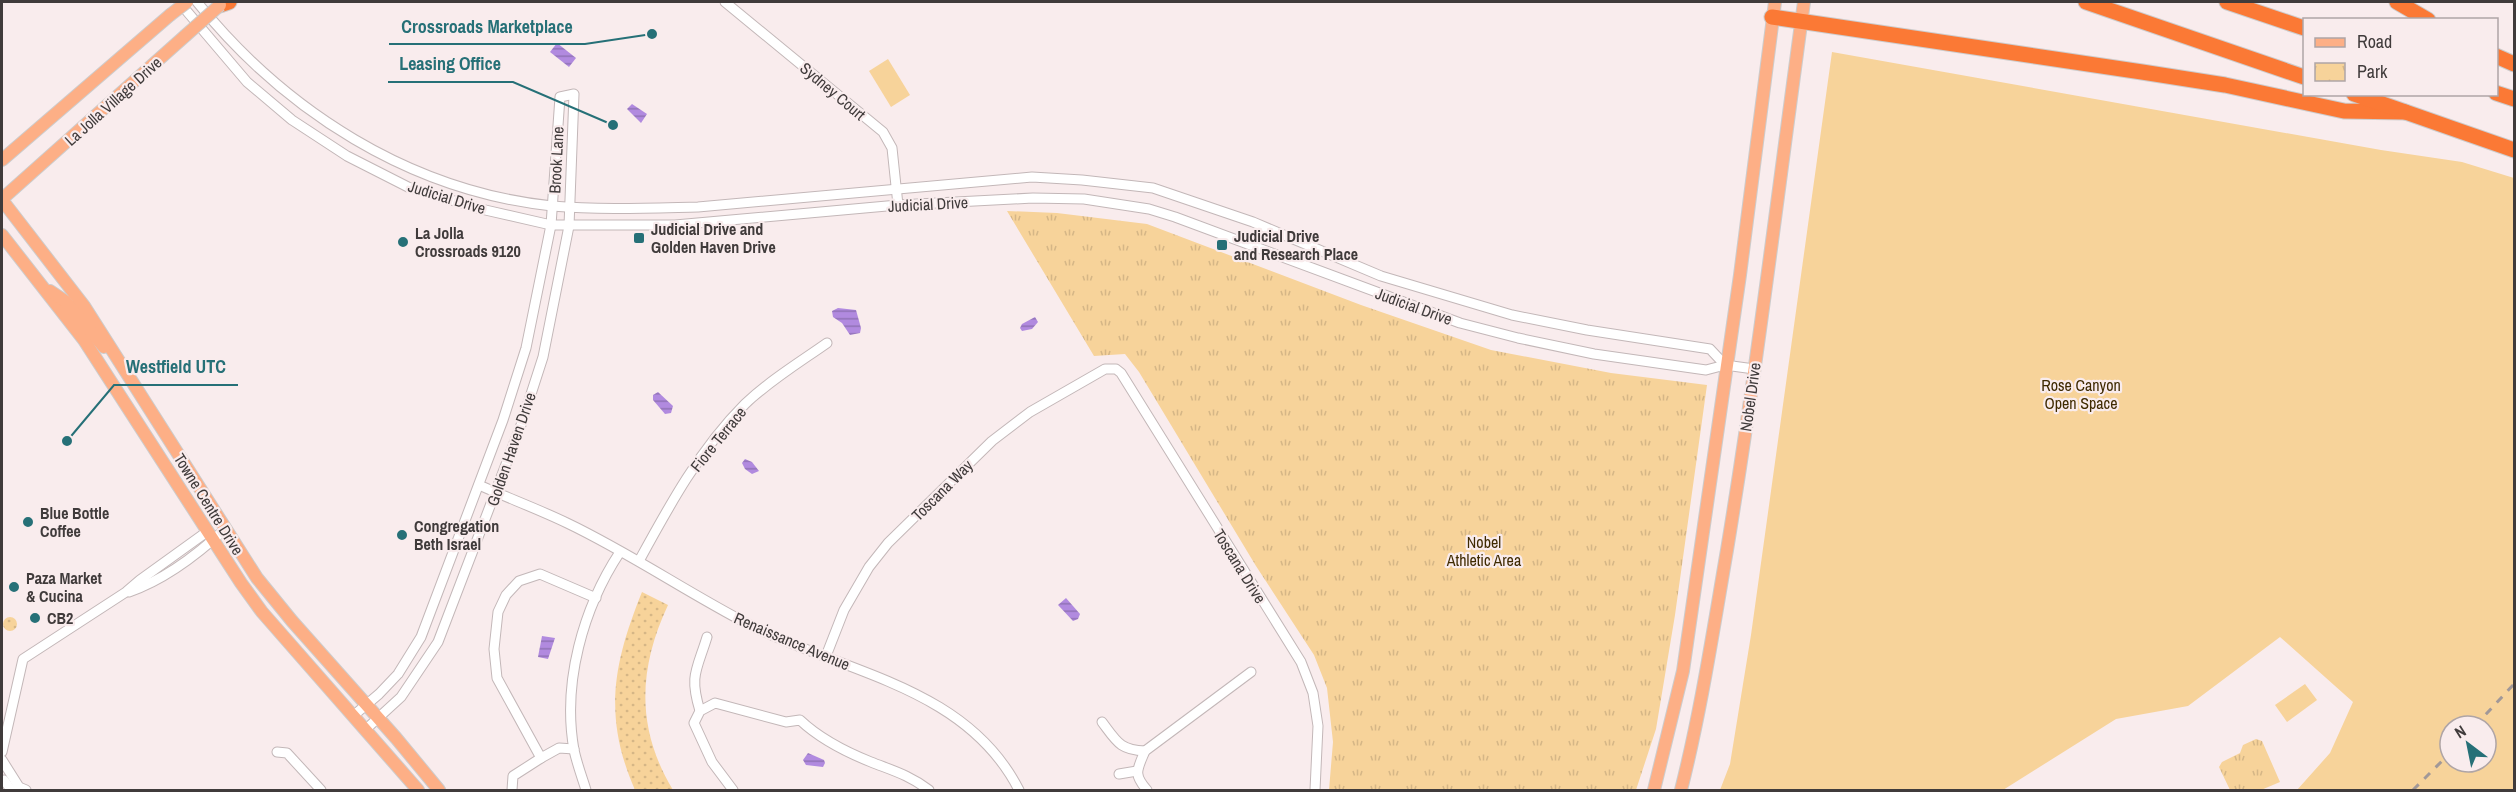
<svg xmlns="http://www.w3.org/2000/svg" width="2516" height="792" font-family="'Archivo Narrow',sans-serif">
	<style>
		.grass { fill: #f7d39a; fill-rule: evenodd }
		.park { fill: url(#park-tufts) }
		.garden { fill: url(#garden-dots) }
		.water { fill: url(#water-rules) }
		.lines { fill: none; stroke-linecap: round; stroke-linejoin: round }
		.minor-casing { stroke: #c3b7b8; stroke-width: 11 }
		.major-casing { stroke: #cdcccc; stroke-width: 14 }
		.highway-casing { stroke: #cdcccc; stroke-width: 17 }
		.minor { stroke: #fff; stroke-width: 9 }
		.major { stroke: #fdaf86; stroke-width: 12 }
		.highway { stroke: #fb7935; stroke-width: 15 }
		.rail { stroke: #a19898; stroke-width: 3; stroke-dasharray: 8 8; stroke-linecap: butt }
		.major-bridge-casing { stroke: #cdcccc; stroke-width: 14; stroke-linecap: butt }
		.major-bridge { stroke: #fdaf86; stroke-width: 12 }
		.poi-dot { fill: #267077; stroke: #f9eced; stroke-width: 2 }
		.labels { text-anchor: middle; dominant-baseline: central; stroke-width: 4.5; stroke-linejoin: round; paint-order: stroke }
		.street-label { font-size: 16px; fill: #403b3b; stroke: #f9eced }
		.poi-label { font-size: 16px; font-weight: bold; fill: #403b3b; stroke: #f9eced; text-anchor: start }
		.park-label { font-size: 16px; fill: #3f2a00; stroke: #f9eced }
		.leader { fill: none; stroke: #267077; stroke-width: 2 }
		.callout-dot { fill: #267077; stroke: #f9eced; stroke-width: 2 }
		.callout-label { font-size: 18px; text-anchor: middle; font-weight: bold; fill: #267077; stroke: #f9eced; stroke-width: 4.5; stroke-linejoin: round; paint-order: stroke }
	</style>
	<defs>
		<pattern id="park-tufts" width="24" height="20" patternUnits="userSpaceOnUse" patternTransform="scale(1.5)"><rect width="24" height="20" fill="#f7d39a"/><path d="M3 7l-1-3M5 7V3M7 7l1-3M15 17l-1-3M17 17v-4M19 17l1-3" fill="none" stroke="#d5b686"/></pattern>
		<pattern id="garden-dots" width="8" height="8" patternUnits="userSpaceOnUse" patternTransform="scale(1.5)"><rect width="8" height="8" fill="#f7d39a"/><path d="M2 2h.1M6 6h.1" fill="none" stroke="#d5b686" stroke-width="1.8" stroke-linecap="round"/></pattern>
		<pattern id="water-rules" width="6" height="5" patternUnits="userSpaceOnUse" patternTransform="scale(1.5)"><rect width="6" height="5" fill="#b18adf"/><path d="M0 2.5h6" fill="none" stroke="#9172b6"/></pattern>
	</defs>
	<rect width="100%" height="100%" fill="#f9eced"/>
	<g class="grass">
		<path d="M1832,52L2381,150L2462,162L2514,178V790H2297L2330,753L2353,702L2280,637L2188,706L2116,719L2003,790H1720L1730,764L1751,635ZM2450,726H2486V762H2450Z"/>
		<polygon points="888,59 910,95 891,107 869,71"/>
		<polygon points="2305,684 2317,700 2287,722 2275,705"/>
	</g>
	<g class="park">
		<polygon points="1007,211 1057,213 1147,224 1361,305 1491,350 1611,373 1707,385 1675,615 1656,729 1636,790 1329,790 1333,742 1327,688 1314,655 1256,566 1139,372 1125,354 1094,356"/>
		<polygon points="2256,739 2262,741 2280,782 2261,790 2230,790 2219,767 2222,762 2240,753 2243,745"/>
	</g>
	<g class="garden">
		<path d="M642,592L668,605C638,669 636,729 673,790H635C603,717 613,664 642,592Z"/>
		<circle cx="10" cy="624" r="7"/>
	</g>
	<g class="water">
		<polygon points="557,43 576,58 569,67 550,52"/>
		<polygon points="632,104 647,114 641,123 627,109"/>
		<polygon points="838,308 856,310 861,328 860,333 850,335 842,323 833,317 832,311"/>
		<polygon points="1035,317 1038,322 1032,329 1022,331 1020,328 1022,324"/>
		<polygon points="658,392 673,406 671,413 665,414 653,400 653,395"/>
		<polygon points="745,459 752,462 759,471 752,474 745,469 742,463"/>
		<polygon points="1066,598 1080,614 1078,619 1073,621 1058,605"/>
		<polygon points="542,636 555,638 548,659 538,657"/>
		<polygon points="808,753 824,760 825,763 823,767 806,765 803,760"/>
	</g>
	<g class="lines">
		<g class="minor-casing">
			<g id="minor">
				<polyline points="179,2 247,82 292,120 347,156 408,187 481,209 551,225 675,225 898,205 1033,198 1084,199 1149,209 1175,217 1460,323 1518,338 1594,354 1706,370 1725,365 1754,369"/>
				<path d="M197,2C285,111 410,191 552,206C600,210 650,208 698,207L1032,177L1082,180L1153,188L1253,222L1381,276L1512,315L1587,330L1710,349L1725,365"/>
				<polyline points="725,2 883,132 892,148 898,205"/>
				<path d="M479,485C508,498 538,509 567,523C630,553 688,593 750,625C844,673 966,686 1019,790"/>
				<path d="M639,561C669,506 700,449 745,404C769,381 800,362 827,343"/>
				<path d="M129,592C164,580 198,554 225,529"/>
				<polyline points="826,656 844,610 869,567 888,543 992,441 1030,412 1105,369 1116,369 1121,373 1301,662 1313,693 1318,726 1315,790"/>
				<path d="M700,711C689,675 697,670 707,637"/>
				<polyline points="353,716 379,694 398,674 421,637 503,420 526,348 551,225 560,97 574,94 569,226 543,357 521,425 438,642 401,697 365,730"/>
				<path d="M1102,722C1117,742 1120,750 1145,751"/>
				<polyline points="574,749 559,748 541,758 497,678 494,649 498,612 506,595 519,581 540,574 596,598"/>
				<polyline points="2,752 23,659 126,592 140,580 208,531"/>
				<polyline points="277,752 287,753 321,790"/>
				<polyline points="2,760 19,787 26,790"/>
				<polyline points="1119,774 1137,771"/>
				<polyline points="4,780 11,790"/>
				<polyline points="512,790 513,776 541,758"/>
				<path d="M586,790C582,777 577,764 574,750C562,683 583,608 620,552"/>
				<path d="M733,790L712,762L694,723L700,711L715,703L786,722L800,720C819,738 846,752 871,762C894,771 909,775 929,790"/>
				<path d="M1147,790C1133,774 1137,770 1145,751L1251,672"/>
			</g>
		</g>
		<g class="major-casing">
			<g id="major">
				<polyline points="2,160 170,15"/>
				<polyline points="2,199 185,36"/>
				<polyline points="2,200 84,306 257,578 292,621 396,738 439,790"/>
				<polyline points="2,235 84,340 241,583 262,612 418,790"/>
				<polyline points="50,291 65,301 104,347"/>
				<polyline points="1654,790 1683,671 1740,275 1775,2"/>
				<path d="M1681,790C1701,711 1713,631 1727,550C1757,368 1779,184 1804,2"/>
			</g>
		</g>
		<g class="highway-casing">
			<g id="highway">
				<polyline points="2086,2 2304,77"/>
				<polyline points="2227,2 2304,28"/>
				<polyline points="2397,2 2428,20"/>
				<polyline points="220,5 229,2"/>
				<polyline points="1772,17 2142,72 2225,85 2344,111 2405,112"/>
				<polyline points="2496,56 2514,64"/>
				<polyline points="2496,93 2514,99"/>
				<polyline points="2354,94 2514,150"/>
			</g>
		</g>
		<use href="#minor" class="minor"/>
		<use href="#major" class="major"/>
		<use href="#highway" class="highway"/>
		<g class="rail">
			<polyline points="2475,726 2514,684"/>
			<polyline points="2413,790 2450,753"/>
		</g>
		<g class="major-bridge-casing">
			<g id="major-bridge">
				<polyline points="170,15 187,2"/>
				<polyline points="185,36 220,5"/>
			</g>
		</g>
		<use href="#major-bridge" class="major-bridge"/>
	</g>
	<g class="poi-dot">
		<rect x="633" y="232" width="12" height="12" rx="3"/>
		<circle cx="403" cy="242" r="6"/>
		<rect x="1216" y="239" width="12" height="12" rx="3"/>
		<circle cx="28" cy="522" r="6"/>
		<circle cx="402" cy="535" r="6"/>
		<circle cx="14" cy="587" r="6"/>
		<circle cx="35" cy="618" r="6"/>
	</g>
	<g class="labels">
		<g class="street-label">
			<text transform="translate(833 91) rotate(40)">Sydney Court</text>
			<text transform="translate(113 101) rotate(-42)">La Jolla Village Drive</text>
			<text transform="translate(556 160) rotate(-87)">Brook Lane</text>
			<text transform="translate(447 197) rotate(17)">Judicial Drive</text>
			<text transform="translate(928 204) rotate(-3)">Judicial Drive</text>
			<text transform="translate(1414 306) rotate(20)">Judicial Drive</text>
			<text transform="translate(1750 397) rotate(-82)">Nobel Drive</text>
			<text transform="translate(718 439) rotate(-51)">Fiore Terrace</text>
			<text transform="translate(511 449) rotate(-71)">Golden Haven Drive</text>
			<text transform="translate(942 490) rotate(-45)">Toscana Way</text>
			<text transform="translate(209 504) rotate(58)">Towne Centre Drive</text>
			<text transform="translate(1240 566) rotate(58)">Toscana Drive</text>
			<text transform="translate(792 641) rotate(23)">Renaissance Avenue</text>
		</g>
		<g class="poi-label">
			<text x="651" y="229">Judicial Drive and<tspan x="651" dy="18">Golden Haven Drive</tspan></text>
			<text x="415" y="233">La Jolla<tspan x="415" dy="18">Crossroads 9120</tspan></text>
			<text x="1234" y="236">Judicial Drive<tspan x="1234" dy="18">and Research Place</tspan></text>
			<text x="40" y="513">Blue Bottle<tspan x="40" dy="18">Coffee</tspan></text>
			<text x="414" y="526">Congregation<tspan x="414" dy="18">Beth Israel</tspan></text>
			<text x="26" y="578">Paza Market<tspan x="26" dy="18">&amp; Cucina</tspan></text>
			<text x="47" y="618">CB2</text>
		</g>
		<g class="park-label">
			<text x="2081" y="385">Rose Canyon<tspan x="2081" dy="18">Open Space</tspan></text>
			<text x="1484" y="542">Nobel<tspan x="1484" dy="18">Athletic Area</tspan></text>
		</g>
	</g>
	<path class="leader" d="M652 34L585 44H389M613 125L513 82H388M67 441L114 385H238"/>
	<g class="callout-dot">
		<circle cx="652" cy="34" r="6"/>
		<circle cx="613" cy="125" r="6"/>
		<circle cx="67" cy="441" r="6"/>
	</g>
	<g class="callout-label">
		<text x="487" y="33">Crossroads Marketplace</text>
		<text x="450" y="70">Leasing Office</text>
		<text x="176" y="373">Westfield UTC</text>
	</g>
	<rect width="2516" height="792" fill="none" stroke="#403b3b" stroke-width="6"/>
	<rect x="2303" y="18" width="195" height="78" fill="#f9eced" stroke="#afa5a6" stroke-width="1.5"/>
	<rect x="2315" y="38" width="30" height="9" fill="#fdaf86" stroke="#afa5a6" stroke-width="1.5"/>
	<text x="2357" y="48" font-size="18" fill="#403b3b">Road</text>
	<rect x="2315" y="63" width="30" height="18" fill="url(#park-tufts)" stroke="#afa5a6" stroke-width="1.5"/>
	<text x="2357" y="78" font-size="18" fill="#403b3b">Park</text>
	<g transform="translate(2468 744) rotate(328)"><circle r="28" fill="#f9eced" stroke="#afa5a6" stroke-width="1.5"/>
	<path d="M0-4.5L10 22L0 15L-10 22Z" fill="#267077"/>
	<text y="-9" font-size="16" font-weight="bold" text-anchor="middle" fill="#403b3b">N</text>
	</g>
</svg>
